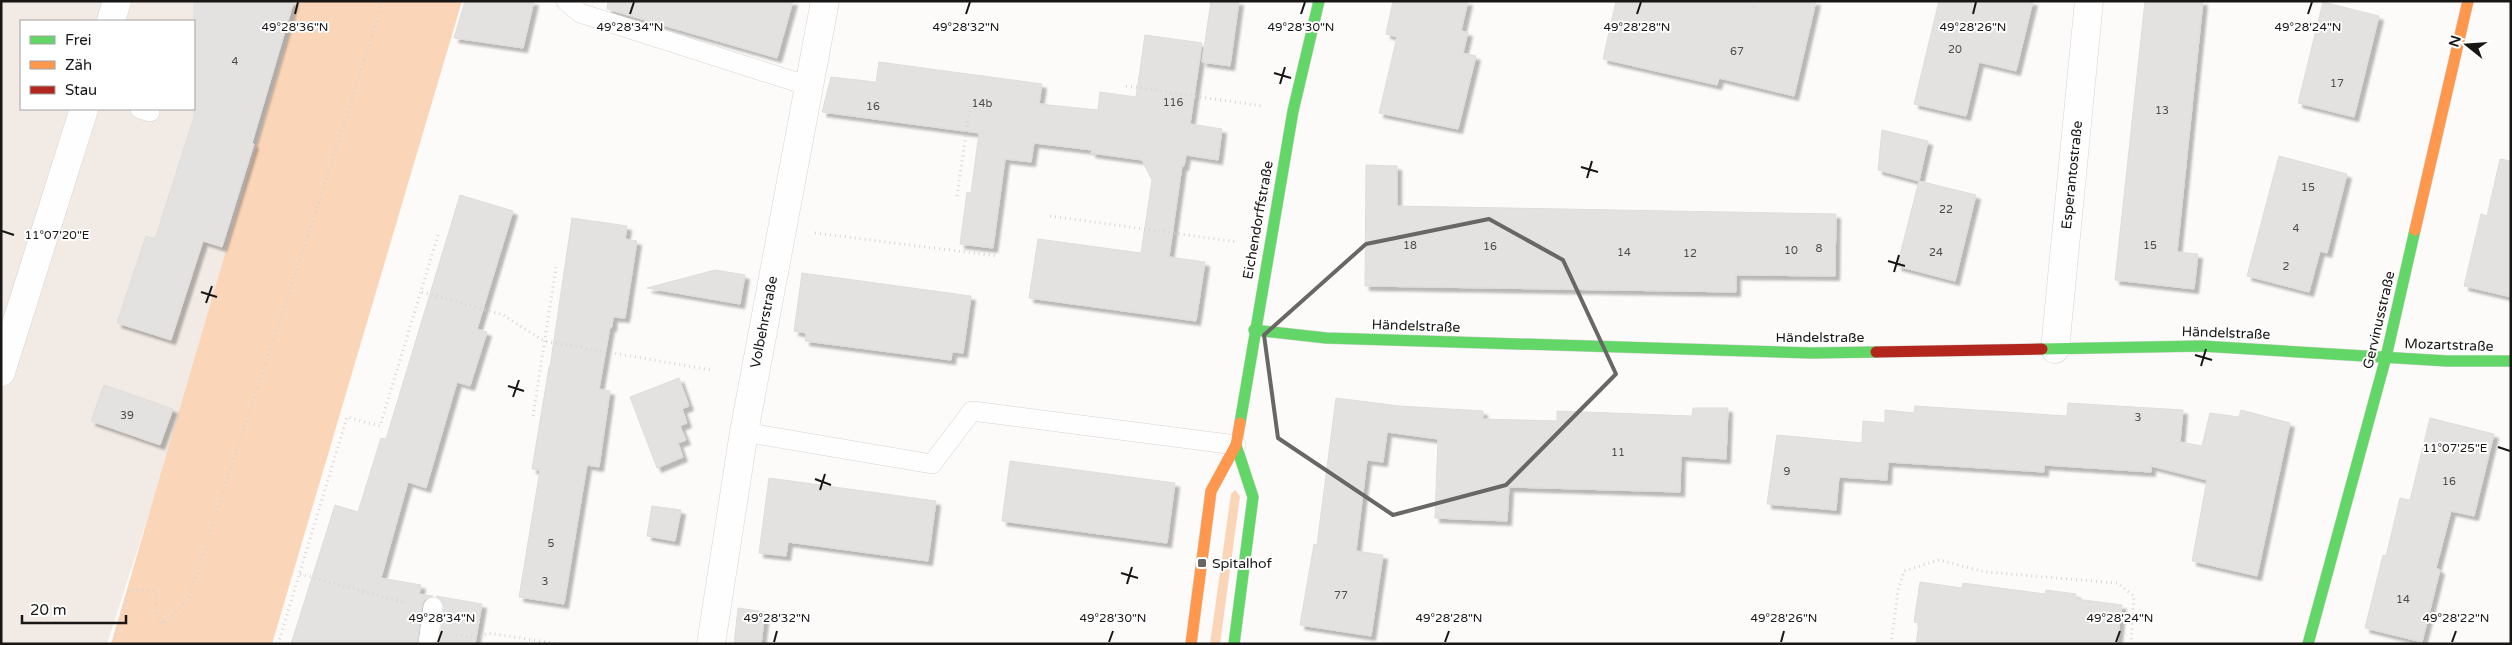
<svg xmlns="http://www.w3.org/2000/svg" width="2512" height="645" font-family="'Varela Round',sans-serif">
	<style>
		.built { fill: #f2eae4; fill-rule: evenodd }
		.green { fill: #fbd5b7 }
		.building { fill: #e4e2e0; stroke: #dfdddb; filter: url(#shadow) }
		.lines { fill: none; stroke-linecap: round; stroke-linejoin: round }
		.lane-casing { stroke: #d6d4d2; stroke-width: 20 }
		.street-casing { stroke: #d6d4d2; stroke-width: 29 }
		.fast-casing { stroke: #d6d4d2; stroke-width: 12 }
		.slow-casing { stroke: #d6d4d2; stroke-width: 12 }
		.jam-casing { stroke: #d6d4d2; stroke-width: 12 }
		.path { stroke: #d7d6d5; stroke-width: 3; stroke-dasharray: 1 4; stroke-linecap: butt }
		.lane { stroke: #fffefe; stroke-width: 19 }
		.street { stroke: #fffefe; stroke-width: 28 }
		.fast { stroke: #63d668; stroke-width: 11 }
		.slow { stroke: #ff974d; stroke-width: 11 }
		.jam { stroke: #b3261e; stroke-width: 11 }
		.marked { fill: none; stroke: #696765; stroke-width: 4; stroke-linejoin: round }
		.ticks { fill: none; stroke: #191716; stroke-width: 2 }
		.poi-dot { fill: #696765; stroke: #fff; stroke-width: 2 }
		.labels { text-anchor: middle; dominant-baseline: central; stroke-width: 4; stroke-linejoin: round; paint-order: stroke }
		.number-label { font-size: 11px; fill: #4e4c4a }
		.street-label { font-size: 14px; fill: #191716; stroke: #fff }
		.poi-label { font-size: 14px; fill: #191716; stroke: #fff; text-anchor: start }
		.ticks-label { font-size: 12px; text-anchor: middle; fill: #191716; stroke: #fff; stroke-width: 4; stroke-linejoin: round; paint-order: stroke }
	</style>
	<defs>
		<filter id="shadow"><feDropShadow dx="4.5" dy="4.5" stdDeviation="1" flood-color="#0004"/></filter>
	</defs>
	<rect width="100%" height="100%" fill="#fdfbf9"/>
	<path class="built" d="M1,1H302L185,402L107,644H1ZM21,21H194V109H21Z"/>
	<g class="green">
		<polygon points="299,1 462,1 272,644 111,644"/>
		<polygon points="1235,490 1240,496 1220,644 1210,644 1231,494"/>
	</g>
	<g class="building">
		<polygon points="194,1 294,1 252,143 254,144 222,247 203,241 171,340 117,323 146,236 155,239 194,117"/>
		<polygon points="465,1 534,1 523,48 454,38"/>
		<polygon points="608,1 793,1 777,58 607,9"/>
		<polygon points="1211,1 1239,1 1230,66 1202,62"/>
		<polygon points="1393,1 1468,1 1461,31 1468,32 1463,53 1476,56 1458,129 1379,113 1397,37 1386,34"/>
		<polygon points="1616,1 1816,1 1794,96 1719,78 1717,85 1603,59"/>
		<polygon points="1939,1 2033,1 2016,71 1979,62 1966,116 1914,104"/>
		<polygon points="2145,1 2203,1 2177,252 2198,254 2194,289 2115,280"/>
		<polygon points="2323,2 2379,16 2354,117 2298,103"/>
		<polygon points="1145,35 1202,43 1190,124 1222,129 1218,160 1186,155 1184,166 1182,166 1169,257 1205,262 1196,321 1029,298 1038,239 1141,253 1152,180 1142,160 1091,153 1092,150 1034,143 1031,162 1005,159 993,248 960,244 967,192 971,193 979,133 822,112 831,77 876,82 879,62 1042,84 1039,104 1098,110 1100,92 1136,97"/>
		<polygon points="1882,130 1928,141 1919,181 1976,195 1955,281 1897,266 1919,181 1878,170"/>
		<polygon points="2279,156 2347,174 2327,253 2320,251 2309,292 2247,276"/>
		<polygon points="2500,159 2511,161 2511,297 2464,286 2481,214 2487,216"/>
		<polygon points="1366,165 1397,166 1397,206 1836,214 1835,276 1736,275 1736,292 1365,286"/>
		<polygon points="460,195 513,211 477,329 487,332 470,386 457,382 426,488 408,482 381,578 421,585 419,594 433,596 424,600 422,605 417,644 291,644 335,505 358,512 381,438 386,439"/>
		<polygon points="572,218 627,226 625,239 637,241 625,318 613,317 612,327 610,327 599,389 610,391 599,467 587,465 564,604 519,597 540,470 532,469 549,367 550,367"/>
		<polygon points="715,270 745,275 740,304 647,288"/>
		<polygon points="802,273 971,296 963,353 952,352 951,360 805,341 806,333 794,331"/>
		<polygon points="679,378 689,406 682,409 687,423 680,426 686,440 678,443 683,457 657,468 630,397"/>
		<polygon points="104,385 173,409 160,445 91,421"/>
		<polygon points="1336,398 1399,406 1483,411 1483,419 1557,421 1557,411 1692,416 1693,408 1728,408 1726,459 1681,456 1680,492 1509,487 1507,521 1435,518 1438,439 1387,432 1383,462 1367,460 1356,551 1383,555 1371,636 1300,625 1314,544 1317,545"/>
		<polygon points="2068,403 2183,410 2180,442 2202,446 2210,413 2239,417 2241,410 2290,423 2257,576 2192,561 2207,480 2151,466 2151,472 2044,465 2044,472 1888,462 1887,480 1839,477 1836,510 1767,504 1777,435 1862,443 1863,421 1885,423 1885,410 1914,413 1915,406 2067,416"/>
		<polygon points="2430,418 2494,434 2474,516 2451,511 2436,568 2440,570 2422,642 2365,628 2383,555 2386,556 2400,498 2410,500"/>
		<polygon points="1010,461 1175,483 1167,543 1002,521"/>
		<polygon points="769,478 936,501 928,561 788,542 786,556 759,553"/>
		<polygon points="652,506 681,510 675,541 647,536"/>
		<polygon points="1920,582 1962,588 1963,583 2045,594 2046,590 2076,594 2076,599 2122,605 2117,644 1916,644 1919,623 1914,622"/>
		<polygon points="436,596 482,604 475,644 439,644 444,608 443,602"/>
		<polygon points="738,608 765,612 761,644 734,644"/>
	</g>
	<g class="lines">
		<g class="lane-casing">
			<g id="lane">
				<polyline points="566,1 580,13 809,86"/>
				<polyline points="140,109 150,112"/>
				<polyline points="744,432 932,464 972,411 1236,445"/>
				<polyline points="428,644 433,607"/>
			</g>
		</g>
		<g class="street-casing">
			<g id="street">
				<polyline points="111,21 117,1"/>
				<polyline points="2055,349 2089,1"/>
				<polyline points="1,372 84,109"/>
				<polyline points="711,644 744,432 825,1"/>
			</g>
		</g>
		<g class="fast-casing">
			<g id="fast">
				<polyline points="1254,330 1326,338 1812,353 1876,352"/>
				<polyline points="2042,349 2201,346 2447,361 2511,361"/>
				<polyline points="1240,423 1293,111 1319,1"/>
				<polyline points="1234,644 1253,497 1236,445"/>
				<polyline points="2308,644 2386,357 2415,230"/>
			</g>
		</g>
		<g class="slow-casing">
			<g id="slow">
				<polyline points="2415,230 2468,1"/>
				<polyline points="1191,644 1211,491 1236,445 1240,423"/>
			</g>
		</g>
		<g class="jam-casing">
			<polyline id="jam" points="1876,352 2042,349"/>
		</g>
		<g class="path">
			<polyline points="1753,7 1753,1"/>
			<polyline points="1126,86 1262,106"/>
			<polyline points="957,196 970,106"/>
			<polyline points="1050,216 1238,242"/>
			<polyline points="815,233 997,256"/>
			<polyline points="422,292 503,315 544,341 711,370"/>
			<polyline points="533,416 556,267"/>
			<polyline points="300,574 405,603"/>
			<polyline points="456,635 478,638 488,633 559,644"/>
			<polyline points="113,644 130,589 155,591 156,609 162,624 188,600 352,100 382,1"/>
			<polyline points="278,644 347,417 380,426 438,235"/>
			<polyline points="1891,644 1898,590 1904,571 1939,560 1985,572 2117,583 2134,596 2131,644"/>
		</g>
		<use href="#lane" class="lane"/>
		<use href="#street" class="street"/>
		<use href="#fast" class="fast"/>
		<use href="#slow" class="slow"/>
		<use href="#jam" class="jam"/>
	</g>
	<path class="marked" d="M1489,219L1563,260L1616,374L1506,485L1393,515L1278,438L1264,335L1366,244Z"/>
	<path class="ticks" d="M295,14L298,2M630,14L634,2M966,14L970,2M1301,14L1305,2M1637,14L1641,2M1973,14L1976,2M2308,14L2312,2M1274,73L1291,78M1280,84L1285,67M1581,167L1598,172M1587,178L1592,161M2,231L14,235M1888,261L1905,266M1894,272L1899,255M201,292L217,297M206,303L212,286M2195,355L2212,360M2201,366L2206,349M508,386L524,391M513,397L519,380M2498,447L2510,451M815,479L831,485M820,490L825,474M1121,573L1138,578M1127,584L1132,567M438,642L442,631M774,642L777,631M1109,642L1113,631M1445,642L1449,631M1781,642L1784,631M2116,642L2120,631M2452,642L2456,631"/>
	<rect class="poi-dot" x="1197" y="558" width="10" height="10" rx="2.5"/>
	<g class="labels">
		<g class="number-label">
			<text x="1955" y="49">20</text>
			<text x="1737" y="51">67</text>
			<text x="235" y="61">4</text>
			<text x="2337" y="83">17</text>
			<text x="1173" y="102">116</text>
			<text x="982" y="103">14b</text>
			<text x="873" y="106">16</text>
			<text x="2162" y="110">13</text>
			<text x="2308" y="187">15</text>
			<text x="1946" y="209">22</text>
			<text x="2296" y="228">4</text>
			<text x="1410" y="245">18</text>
			<text x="2150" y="245">15</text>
			<text x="1490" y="246">16</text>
			<text x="1819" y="248">8</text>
			<text x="1791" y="250">10</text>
			<text x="1624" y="252">14</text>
			<text x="1936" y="252">24</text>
			<text x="1690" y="253">12</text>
			<text x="2286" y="266">2</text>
			<text x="127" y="415">39</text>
			<text x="2138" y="417">3</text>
			<text x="1618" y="452">11</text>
			<text x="1787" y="471">9</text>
			<text x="2449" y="481">16</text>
			<text x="551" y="543">5</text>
			<text x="545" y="581">3</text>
			<text x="1341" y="595">77</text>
			<text x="2403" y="599">14</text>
		</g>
		<g class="street-label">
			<text transform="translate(2072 175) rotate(-84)">Esperantostraße</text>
			<text transform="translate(1258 220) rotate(-80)">Eichendorffstraße</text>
			<text transform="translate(2379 320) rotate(-77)">Gervinusstraße</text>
			<text transform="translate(764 322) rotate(-79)">Volbehrstraße</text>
			<text transform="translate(1416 326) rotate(2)">Händelstraße</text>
			<text transform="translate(2226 333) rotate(2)">Händelstraße</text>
			<text x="1820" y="337">Händelstraße</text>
			<text transform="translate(2449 345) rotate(2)">Mozartstraße</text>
		</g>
		<g class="poi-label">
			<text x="1212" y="563">Spitalhof</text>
		</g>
	</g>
	<g class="ticks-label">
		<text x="295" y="31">49°28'36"N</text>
		<text x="630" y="31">49°28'34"N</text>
		<text x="966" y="31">49°28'32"N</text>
		<text x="1301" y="31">49°28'30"N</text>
		<text x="1637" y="31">49°28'28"N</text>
		<text x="1973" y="31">49°28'26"N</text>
		<text x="2308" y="31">49°28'24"N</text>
		<text x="57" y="239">11°07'20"E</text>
		<text x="2455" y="452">11°07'25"E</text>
		<text x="442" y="622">49°28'34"N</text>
		<text x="777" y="622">49°28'32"N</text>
		<text x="1113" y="622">49°28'30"N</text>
		<text x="1449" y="622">49°28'28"N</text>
		<text x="1784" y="622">49°28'26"N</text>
		<text x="2120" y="622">49°28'24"N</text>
		<text x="2456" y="622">49°28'22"N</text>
	</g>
	<rect width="2512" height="645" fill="none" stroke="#191716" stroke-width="5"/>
	<rect x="20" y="20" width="175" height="90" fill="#ffffff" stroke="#a3a2a2"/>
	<rect x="30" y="36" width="25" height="8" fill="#63d668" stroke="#a3a2a2"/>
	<text x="65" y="45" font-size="15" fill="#191716">Frei</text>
	<rect x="30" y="61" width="25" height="8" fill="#ff974d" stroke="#a3a2a2"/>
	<text x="65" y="70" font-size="15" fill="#191716">Zäh</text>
	<rect x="30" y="86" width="25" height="8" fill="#b3261e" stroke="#a3a2a2"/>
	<text x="65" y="95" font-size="15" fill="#191716">Stau</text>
	<g transform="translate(2467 45) rotate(287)" stroke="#ffffff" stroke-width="4" paint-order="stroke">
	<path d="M0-4L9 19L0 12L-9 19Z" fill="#191716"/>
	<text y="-8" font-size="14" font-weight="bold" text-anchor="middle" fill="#191716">N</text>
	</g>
	<path d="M22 615v8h104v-8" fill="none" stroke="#191716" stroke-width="2.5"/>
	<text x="30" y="615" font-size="15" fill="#191716" stroke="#ffffff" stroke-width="4" paint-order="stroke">20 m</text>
</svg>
